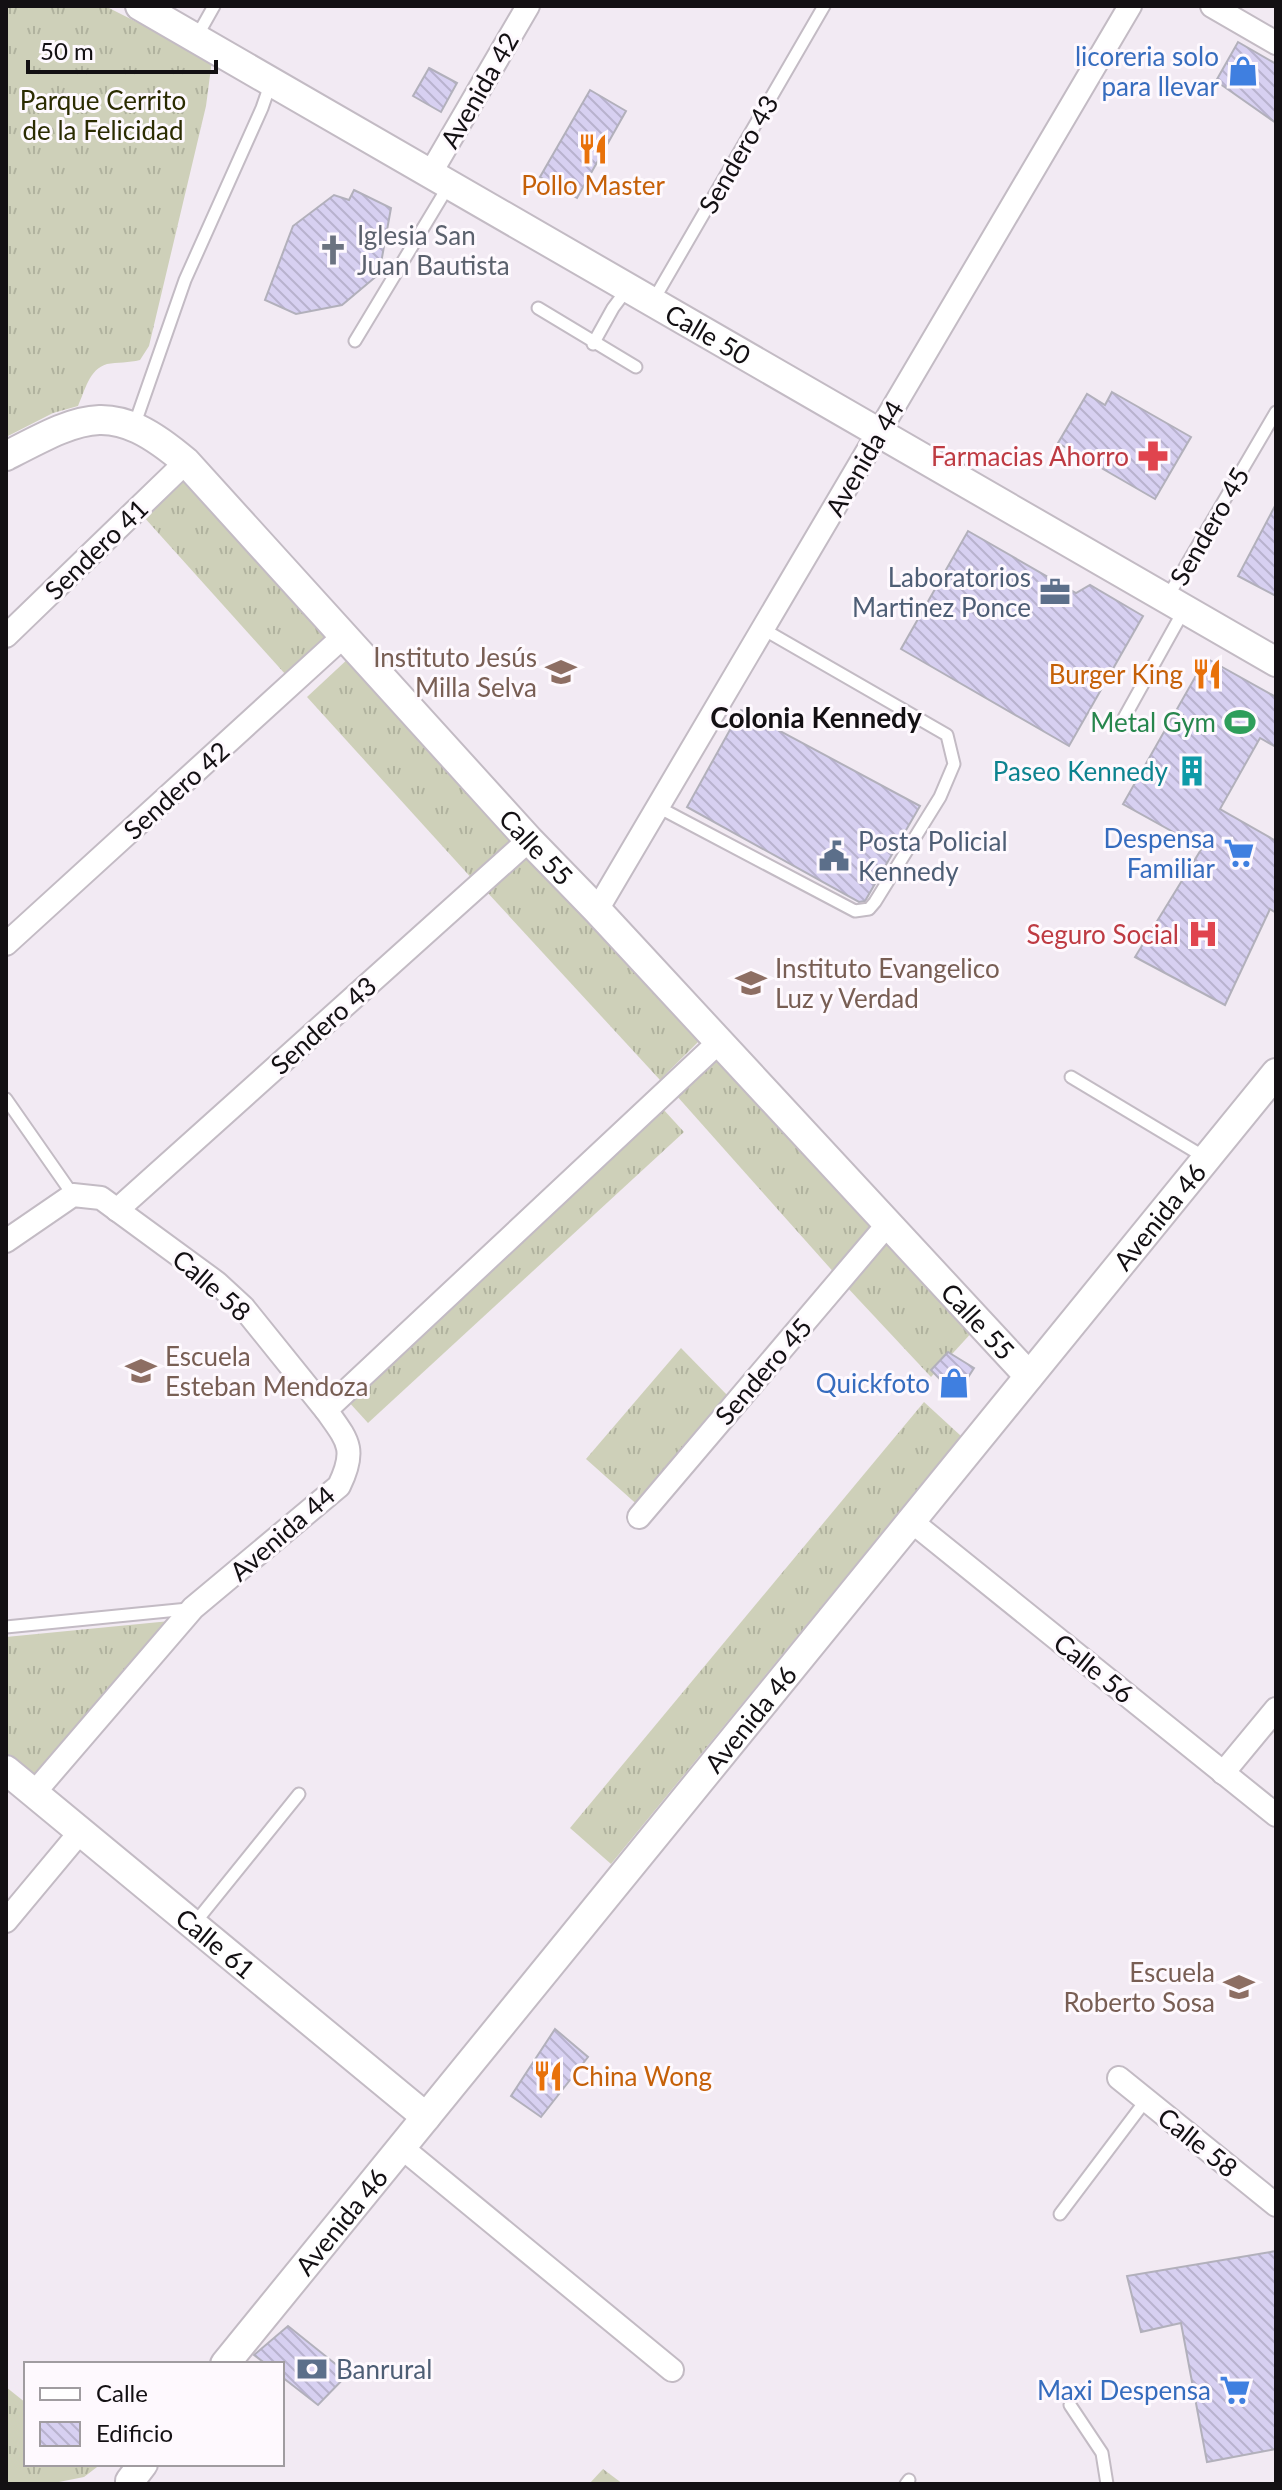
<svg xmlns="http://www.w3.org/2000/svg" width="1282" height="2490" font-family="Lato,sans-serif">
	<style>
		.grass { fill: url(#grass-tufts) }
		.building { fill: url(#building-back-hatch); stroke: #b2b0bb; stroke-width: 2 }
		.lines { fill: none; stroke-linecap: round; stroke-linejoin: round }
		.service-casing { stroke: #c3bbc4; stroke-width: 15 }
		.minor-casing { stroke: #c3bbc4; stroke-width: 26 }
		.tertiary-casing { stroke: #c3bbc4; stroke-width: 32 }
		.service { stroke: #fff; stroke-width: 11 }
		.minor { stroke: #fff; stroke-width: 22 }
		.tertiary { stroke: #fff; stroke-width: 28 }
		.labels { text-anchor: middle; dominant-baseline: central; stroke-width: 6; stroke-linejoin: round; paint-order: stroke }
		.shop-label { font-size: 26px; fill: #366cbe; stroke: #fef9fe; text-anchor: end }
		.street-label { font-size: 26px; fill: #131013; stroke: #fef9fe }
		.park-label { font-size: 26px; fill: #2b2c01; stroke: #fef9fe }
		.food-label { font-size: 26px; fill: #c56008; stroke: #fef9fe }
		.worship-label { font-size: 26px; fill: #5b616d; stroke: #fef9fe; text-anchor: start }
		.health-label { font-size: 26px; fill: #be3a42; stroke: #fef9fe; text-anchor: end }
		.service-label { font-size: 26px; fill: #4e5e75; stroke: #fef9fe; text-anchor: start }
		.education-label { font-size: 26px; fill: #785e54; stroke: #fef9fe; text-anchor: end }
		.leisure-label { font-size: 26px; fill: #27864d; stroke: #fef9fe; text-anchor: end }
		.culture-label { font-size: 26px; fill: #0d838f; stroke: #fef9fe; text-anchor: end }
		.neighbourhood-label { font-size: 28px; font-weight: bold; fill: #131013; stroke: #fef9fe }
	</style>
	<defs>
		<pattern id="grass-tufts" width="24" height="20" patternUnits="userSpaceOnUse" patternTransform="scale(2)"><rect width="24" height="20" fill="#ced0b9"/><path d="M3 7l-1-3M5 7V3M7 7l1-3M15 17l-1-3M17 17v-4M19 17l1-3" fill="none" stroke="#b0b29e"/></pattern>
		<pattern id="building-back-hatch" width="6" height="6" patternUnits="userSpaceOnUse" patternTransform="scale(2)"><rect width="6" height="6" fill="#d7d0f1"/><path d="M-1 5l2 2M0 0l6 6M5-1l2 2" fill="none" stroke="#b8b2ce"/></pattern>
	</defs>
	<rect width="100%" height="100%" fill="#f2eaf3"/>
	<g class="grass">
		<path d="M6,6H105L212,60L206,106L149,346L140,360C129,363 117,362 107,364C89,369 85,391 78,406L53,413L6,437Z"/>
		<polygon points="188,476 341,643 295,685 143,516"/>
		<polygon points="350,657 517,843 475,882 307,697"/>
		<polygon points="527,853 702,1038 660,1080 486,891"/>
		<polygon points="719,1053 878,1223 837,1276 676,1095"/>
		<polygon points="663,1109 684,1132 368,1423 347,1400"/>
		<polygon points="888,1235 975,1329 931,1377 845,1285"/>
		<polygon points="681,1348 731,1399 641,1508 586,1459"/>
		<polygon points="924,1402 961,1436 611,1864 570,1828"/>
		<polygon points="170,1621 33,1782 6,1760 6,1637"/>
		<polygon points="6,2387 26,2403 26,2464 101,2464 84,2477 49,2484 6,2484"/>
		<polygon points="603,2469 623,2484 589,2484"/>
	</g>
	<g class="building">
		<polygon points="1238,42 1276,64 1276,123 1216,81"/>
		<polygon points="429,68 457,83 441,112 413,96"/>
		<polygon points="590,90 626,111 577,198 540,177"/>
		<polygon points="354,190 391,208 379,274 342,305 296,314 265,300 293,226 334,195 349,200"/>
		<polygon points="1112,392 1191,437 1155,499 1058,443 1087,394 1105,405"/>
		<polygon points="1276,504 1276,596 1238,576"/>
		<polygon points="968,531 1076,593 1090,585 1143,616 1069,746 901,649"/>
		<polygon points="1206,658 1276,697 1276,747 1260,738 1220,809 1276,841 1276,913 1270,909 1225,1005 1135,957 1202,848 1123,804"/>
		<polygon points="741,710 920,806 865,901 859,902 687,807"/>
		<polygon points="948,1352 974,1368 956,1396 931,1370"/>
		<polygon points="555,2029 588,2057 541,2117 511,2096"/>
		<polygon points="1276,2251 1276,2449 1207,2462 1181,2323 1141,2332 1127,2276"/>
		<polygon points="288,2326 348,2374 318,2405 282,2377 282,2364 266,2364 254,2355"/>
	</g>
	<g class="lines">
		<g class="service-casing">
			<g id="service">
				<polyline points="196,38 214,6"/>
				<polyline points="653,301 824,6"/>
				<polyline points="538,308 636,367"/>
				<polyline points="355,341 449,185"/>
				<polyline points="593,344 613,308 628,288"/>
				<polyline points="134,426 185,280 262,108 271,82"/>
				<polyline points="1167,598 1276,412"/>
				<polyline points="1124,718 1184,610"/>
				<polyline points="658,807 855,911 869,909 875,902 940,797 954,764 947,735 763,629"/>
				<polyline points="1071,1077 1206,1158"/>
				<polyline points="6,1099 73,1195"/>
				<polyline points="6,1627 188,1609"/>
				<polyline points="194,1924 299,1794"/>
				<polyline points="1060,2214 1146,2100"/>
				<polyline points="1070,2405 1102,2453 1107,2484"/>
				<polyline points="906,2484 909,2480"/>
			</g>
		</g>
		<g class="minor-casing">
			<g id="minor">
				<polyline points="1212,6 1276,43"/>
				<polyline points="430,174 528,6"/>
				<polyline points="6,636 186,462"/>
				<polyline points="597,910 1130,6"/>
				<polyline points="6,944 345,635"/>
				<polyline points="117,1210 529,840"/>
				<polyline points="6,1241 73,1195 101,1198 217,1283 243,1307 326,1410"/>
				<polyline points="639,1517 887,1225"/>
				<polyline points="911,1521 1276,1815"/>
				<polyline points="1223,1773 1276,1709"/>
				<path d="M34,1793L193,1608L339,1486C357,1449 348,1441 326,1410L719,1042"/>
				<polyline points="6,1921 81,1831"/>
				<polyline points="1119,2078 1276,2205"/>
				<polyline points="401,2147 672,2370"/>
			</g>
		</g>
		<g class="tertiary-casing">
			<g id="tertiary">
				<path id="s1" d="M140,6L1276,662"/>
				<path id="s2" d="M6,456C85,415 112,399 186,462L529,840L597,910L1029,1376"/>
				<path id="s3" d="M6,1770L426,2117"/>
				<path id="s4" d="M225,2364L1276,1073"/>
				<polyline points="130,2484 130,2481 143,2464"/>
			</g>
		</g>
		<use href="#service" class="service"/>
		<use href="#minor" class="minor"/>
		<use href="#tertiary" class="tertiary"/>
	</g>
	<defs>
		<g id="shop-bare" transform="scale(2.4)"><path d="M-5-2.5h2.3a2.7 3.5 0 0 1 5.4 0H5L5.5 6h-11ZM-1.5-2.5h3a1.5 2.3 0 0 0-3 0Z" fill="#3f7fe0" stroke="#fef9fe" stroke-width="2.5" paint-order="stroke"/></g>
		<g id="restaurant-bare" transform="scale(2.4)"><path d="M-5-6h1v4h1v-4h1v4h1v-4h1v5L-1.5 .5V6h-2V.5L-5-1ZM5-6V6H3V1.5H1.5Q1.5-4 5-6Z" fill="#e8710a" stroke="#fef9fe" stroke-width="2.5" paint-order="stroke"/></g>
		<g id="church-bare" transform="scale(2.4)"><path d="M-1.2-6h2.4v3.5h3.3v2.4h-3.3V6h-2.4V-.1h-3.3v-2.4h3.3Z" fill="#6b7280" stroke="#fef9fe" stroke-width="2.5" paint-order="stroke"/></g>
		<g id="pharmacy-bare" transform="scale(2.4)"><path d="M-2-6h4v4h4v4h-4v4h-4v-4h-4v-4h4Z" fill="#e0444e" stroke="#fef9fe" stroke-width="2.5" paint-order="stroke"/></g>
		<g id="office-bare" transform="scale(2.4)"><path d="M-6-3h4V-5.5h4V-3h4V5H-6ZM-1-4.5V-3h2v-1.5ZM-6 0V1H6V0Z" fill="#5c6f8a" stroke="#fef9fe" stroke-width="2.5" paint-order="stroke"/></g>
		<g id="school-bare" transform="scale(2.4)"><path d="M0-5L7-2L0 1L-7-2ZM-4 1L0 2.5L4 1V4Q0 6-4 4Z" fill="#8d6e63" stroke="#fef9fe" stroke-width="2.5" paint-order="stroke"/></g>
		<g id="stadium-bare" transform="scale(2.4)"><path d="M0-5a6.5 5 0 1 0 0 10a6.5 5 0 1 0 0-10ZM-3.5-1.8h7v3.6h-7Z" fill="#2e9e5b" stroke="#fef9fe" stroke-width="2.5" paint-order="stroke"/></g>
		<g id="building-bare" transform="scale(2.4)"><path d="M-4-6H4V6H1V3H-1V6H-4ZM-2.5-4.3h1.7v1.8h-1.7ZM.8-4.3h1.7v1.8H.8ZM-2.5-1h1.7V.8h-1.7ZM.8-1h1.7V.8H.8Z" fill="#0f9aa8" stroke="#fef9fe" stroke-width="2.5" paint-order="stroke"/></g>
		<g id="supermarket-bare" transform="scale(2.4)"><path d="M-6-5.5h2.5l.6 2H6L4.5 2H-2.5L-4.4-4H-6ZM-1.5 3.2a1.3 1.3 0 1 0 .1 0ZM3 3.2a1.3 1.3 0 1 0 .1 0Z" fill="#3f7fe0" stroke="#fef9fe" stroke-width="2.5" paint-order="stroke"/></g>
		<g id="civic-bare" transform="scale(2.4)"><path d="M-.6-6.5H3V-4.5H.6V-3L4-1V1h2V6H-6V1h2V-1L-.6-3ZM-1.2 2.5V6h2.4V2.5Z" fill="#5c6f8a" stroke="#fef9fe" stroke-width="2.5" paint-order="stroke"/></g>
		<g id="hospital-bare" transform="scale(2.4)"><path d="M-5-5h3v3.5h4V-5h3V5h-3V1.5h-4V5h-3Z" fill="#e0444e" stroke="#fef9fe" stroke-width="2.5" paint-order="stroke"/></g>
		<g id="bank-bare" transform="scale(2.4)"><path d="M-6-4H6V4H-6ZM0-2.3a2.3 2.3 0 1 0 0 4.6a2.3 2.3 0 1 0 0-4.6Z" fill="#5c6f8a" stroke="#fef9fe" stroke-width="2.5" paint-order="stroke"/></g>
	</defs>
	<g fill-rule="evenodd">
		<use href="#shop-bare" x="1243" y="71"/>
		<use href="#restaurant-bare" x="593" y="149"/>
		<use href="#church-bare" x="333" y="250"/>
		<use href="#pharmacy-bare" x="1153" y="456"/>
		<use href="#office-bare" x="1055" y="592"/>
		<use href="#school-bare" x="561" y="672"/>
		<use href="#restaurant-bare" x="1207" y="674"/>
		<use href="#stadium-bare" x="1240" y="722"/>
		<use href="#building-bare" x="1192" y="771"/>
		<use href="#supermarket-bare" x="1239" y="853"/>
		<use href="#civic-bare" x="834" y="856"/>
		<use href="#hospital-bare" x="1203" y="934"/>
		<use href="#school-bare" x="751" y="983"/>
		<use href="#school-bare" x="141" y="1371"/>
		<use href="#shop-bare" x="954" y="1383"/>
		<use href="#school-bare" x="1239" y="1987"/>
		<use href="#restaurant-bare" x="548" y="2076"/>
		<use href="#bank-bare" x="312" y="2369"/>
		<use href="#supermarket-bare" x="1235" y="2390"/>
	</g>
	<g class="labels">
		<g class="shop-label">
			<text x="1219" y="56">licoreria solo<tspan x="1219" dy="30">para llevar</tspan></text>
			<text x="1215" y="838">Despensa<tspan x="1215" dy="30">Familiar</tspan></text>
			<text x="930" y="1383">Quickfoto</text>
			<text x="1211" y="2390">Maxi Despensa</text>
		</g>
		<g class="street-label">
			<text transform="translate(479 90) rotate(-60)">Avenida 42</text>
			<text transform="translate(738 154) rotate(-60)">Sendero 43</text>
			<text stroke="none"><textPath href="#s1" startOffset="656">Calle 50</textPath></text>
			<text transform="translate(864 458) rotate(-60)">Avenida 44</text>
			<text transform="translate(1209 526) rotate(-60)">Sendero 45</text>
			<text transform="translate(96 549) rotate(-44)">Sendero 41</text>
			<text transform="translate(176 790) rotate(-42)">Sendero 42</text>
			<text stroke="none"><textPath href="#s2" startOffset="720">Calle 55</textPath></text>
			<text transform="translate(323 1025) rotate(-42)">Sendero 43</text>
			<text stroke="none"><textPath href="#s4" startOffset="1480">Avenida 46</textPath></text>
			<text transform="translate(212 1285) rotate(41)">Calle 58</text>
			<text stroke="none"><textPath href="#s2" startOffset="1368">Calle 55</textPath></text>
			<text transform="translate(763 1371) rotate(-49)">Sendero 45</text>
			<text transform="translate(282 1533) rotate(-41)">Avenida 44</text>
			<text transform="translate(1094 1668) rotate(39)">Calle 56</text>
			<text stroke="none"><textPath href="#s4" startOffset="832">Avenida 46</textPath></text>
			<text stroke="none"><textPath href="#s3" startOffset="272">Calle 61</textPath></text>
			<text transform="translate(1198 2142) rotate(39)">Calle 58</text>
			<text stroke="none"><textPath href="#s4" startOffset="184">Avenida 46</textPath></text>
		</g>
		<g class="park-label">
			<text x="103" y="100">Parque Cerrito<tspan x="103" dy="30">de la Felicidad</tspan></text>
		</g>
		<g class="food-label">
			<text x="593" y="185">Pollo Master</text>
			<text x="1183" y="674" text-anchor="end">Burger King</text>
			<text x="572" y="2076" text-anchor="start">China Wong</text>
		</g>
		<g class="worship-label">
			<text x="357" y="235">Iglesia San<tspan x="357" dy="30">Juan Bautista</tspan></text>
		</g>
		<g class="health-label">
			<text x="1129" y="456">Farmacias Ahorro</text>
			<text x="1179" y="934">Seguro Social</text>
		</g>
		<g class="service-label">
			<text x="1031" y="577" text-anchor="end">Laboratorios<tspan x="1031" dy="30">Martinez Ponce</tspan></text>
			<text x="858" y="841">Posta Policial<tspan x="858" dy="30">Kennedy</tspan></text>
			<text x="336" y="2369">Banrural</text>
		</g>
		<g class="education-label">
			<text x="537" y="657">Instituto Jesús<tspan x="537" dy="30">Milla Selva</tspan></text>
			<text x="775" y="968" text-anchor="start">Instituto Evangelico<tspan x="775" dy="30">Luz y Verdad</tspan></text>
			<text x="165" y="1356" text-anchor="start">Escuela<tspan x="165" dy="30">Esteban Mendoza</tspan></text>
			<text x="1215" y="1972">Escuela<tspan x="1215" dy="30">Roberto Sosa</tspan></text>
		</g>
		<g class="leisure-label">
			<text x="1216" y="722">Metal Gym</text>
		</g>
		<g class="culture-label">
			<text x="1168" y="771">Paseo Kennedy</text>
		</g>
		<g class="neighbourhood-label">
			<text x="816" y="717">Colonia Kennedy</text>
		</g>
	</g>
	<rect width="1282" height="2490" fill="none" stroke="#131013" stroke-width="16"/>
	<rect x="24" y="2362" width="260" height="104" fill="#fef9fe" stroke="#a09ca0" stroke-width="2"/>
	<rect x="40" y="2388" width="40" height="12" fill="#ffffff" stroke="#a09ca0" stroke-width="2"/>
	<text x="96" y="2402" font-size="24" fill="#131013">Calle</text>
	<rect x="40" y="2422" width="40" height="24" fill="url(#building-back-hatch)" stroke="#a09ca0" stroke-width="2"/>
	<text x="96" y="2442" font-size="24" fill="#131013">Edificio</text>
	<path d="M28 60v12h188v-12" fill="none" stroke="#131013" stroke-width="4"/>
	<text x="40" y="60" font-size="24" fill="#131013" stroke="#fef9fe" stroke-width="6" paint-order="stroke">50 m</text>
</svg>
